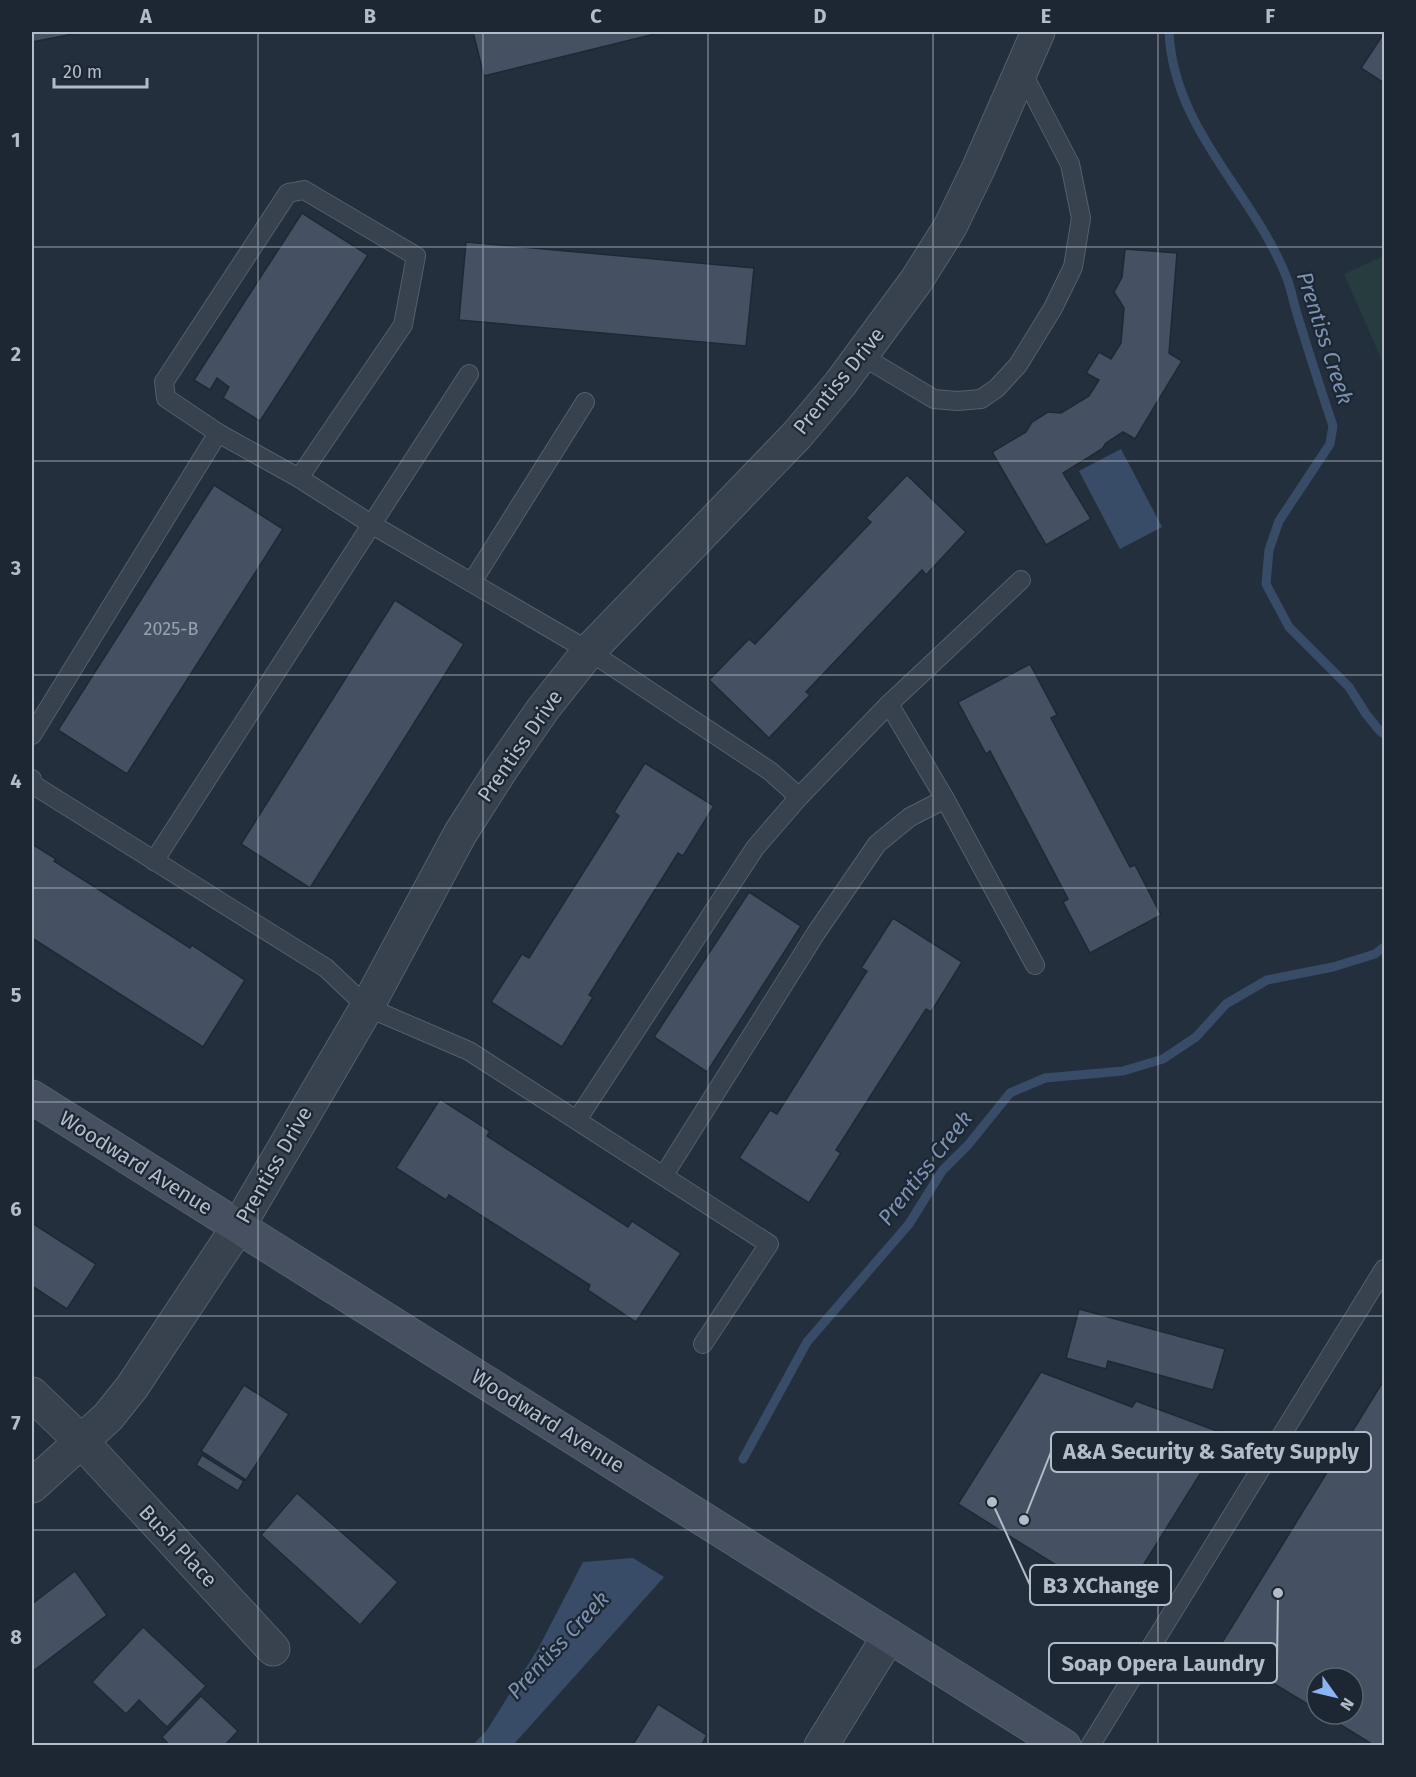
<svg xmlns="http://www.w3.org/2000/svg" width="1416" height="1777" font-family="'Fira Sans',sans-serif">
	<style>
		.green { fill: #263c3f }
		.water { fill: #394c67 }
		.lines { fill: none; stroke-linecap: round; stroke-linejoin: round }
		.stream { stroke: #394c67; stroke-width: 9 }
		.building { fill: #455162; stroke: #1f2835; stroke-width: 1.5 }
		.lane-casing { stroke: #565f6c; stroke-width: 20 }
		.street-casing { stroke: #565f6c; stroke-width: 35 }
		.secondary-casing { stroke: #565f6c; stroke-width: 35 }
		.lane { stroke: #38414e; stroke-width: 18 }
		.street { stroke: #38414e; stroke-width: 33 }
		.secondary { stroke: #465061; stroke-width: 33 }
		.grid { fill: none; stroke: #b4bcc9; stroke-width: 1.5; stroke-opacity: 0.55 }
		.labels { text-anchor: middle; dominant-baseline: central; stroke-width: 4.5; stroke-linejoin: round; paint-order: stroke }
		.number-label { font-size: 18px; fill: #98a1af }
		.street-label { font-size: 21px; fill: #b4bcc9; stroke: #1d2633 }
		.water-label { font-size: 22px; font-style: italic; fill: #7c92b1; stroke: #1d2633 }
		.leader { fill: none; stroke: #b4bcc9; stroke-width: 2 }
		.callout-dot { fill: #b4bcc9; stroke: #1d2633; stroke-width: 2 }
		.callout { fill: #1d2633; stroke: #b4bcc9; stroke-width: 2 }
		.callout-label { font-size: 22px; text-anchor: middle; font-weight: bold; fill: #b4bcc9 }
		.neatline { fill: none; stroke: #b4bcc9; stroke-width: 2 }
		.grid-label { font-size: 20px; text-anchor: middle; font-weight: bold; fill: #b4bcc9 }
	</style>
	<rect width="100%" height="100%" fill="#242f3e"/>
	<polygon class="green" points="1384,256 1384,365 1344,274"/>
	<g class="water">
		<polygon points="1121,449 1162,527 1120,549 1079,471"/>
		<polygon points="633,1558 664,1577 513,1745 473,1745 487,1730 539,1647 583,1562"/>
	</g>
	<g class="lines">
		<g class="stream">
			<path d="M1169,32C1174,132 1255,193 1288,281C1292,293 1294,305 1298,317C1309,353 1321,390 1333,426L1330,444L1279,521L1269,550L1266,584L1289,627L1349,687L1366,714L1379,730L1384,734"/>
			<polyline points="743,1459 807,1342 909,1224 942,1171 968,1145 1010,1093 1045,1078 1123,1071 1163,1059 1196,1037 1226,1004 1267,980 1333,967 1375,954 1384,947"/>
		</g>
	</g>
	<g class="building">
		<polygon points="32,32 72,32 73,34 32,42"/>
		<polygon points="473,32 663,32 484,76"/>
		<polygon points="1384,33 1384,83 1361,68"/>
		<polygon points="302,213 368,255 260,421 223,398 229,387 217,378 210,390 194,380"/>
		<polygon points="466,242 754,268 746,346 459,320"/>
		<polygon points="1125,249 1177,253 1169,353 1182,361 1135,439 1123,432 1106,443 1102,449 1063,473 1091,519 1046,545 992,452 1026,432 1032,422 1048,412 1061,413 1089,396 1099,380 1086,373 1099,352 1111,359 1121,343 1124,308 1114,292 1122,277"/>
		<polygon points="907,475 966,532 926,575 922,570 806,692 810,695 769,738 709,680 749,639 755,644 871,522 866,518"/>
		<polygon points="214,485 283,529 127,774 58,730"/>
		<polygon points="395,600 464,644 310,888 241,844"/>
		<polygon points="1030,664 1057,715 1051,718 1130,867 1135,865 1161,915 1090,953 1063,902 1068,899 990,751 986,754 958,702"/>
		<polygon points="645,763 714,806 683,856 678,853 589,995 593,997 562,1047 491,1002 522,954 529,958 619,816 614,812"/>
		<polygon points="32,844 56,859 54,861 190,948 192,945 245,980 203,1047 32,938"/>
		<polygon points="749,892 801,926 707,1072 654,1037"/>
		<polygon points="893,918 962,962 931,1012 926,1009 836,1150 841,1153 809,1203 739,1158 770,1110 777,1114 867,971 861,968"/>
		<polygon points="440,1099 490,1131 487,1136 628,1227 632,1221 681,1253 636,1322 588,1290 590,1285 449,1195 446,1200 396,1168"/>
		<polygon points="32,1223 96,1264 67,1309 32,1286"/>
		<polygon points="1079,1309 1225,1349 1213,1390 1108,1361 1106,1369 1066,1358"/>
		<polygon points="1041,1372 1132,1407 1136,1401 1225,1434 1119,1604 958,1504"/>
		<polygon points="1384,1380 1384,1746 1375,1746 1323,1714 1353,1714 1353,1678 1317,1678 1317,1710 1218,1649"/>
		<polygon points="244,1385 289,1414 246,1480 201,1451"/>
		<polygon points="202,1455 244,1481 238,1491 196,1465"/>
		<polygon points="297,1493 398,1582 360,1625 261,1535"/>
		<polygon points="75,1571 107,1615 32,1672 32,1604"/>
		<polygon points="143,1627 206,1686 167,1727 139,1700 126,1714 92,1682"/>
		<polygon points="201,1696 238,1731 224,1746 170,1746 162,1737"/>
		<polygon points="658,1704 707,1735 701,1746 632,1746"/>
	</g>
	<g class="lines">
		<g class="lane-casing">
			<g id="lane">
				<polyline points="862,356 934,399 957,401 981,399 997,388 1018,365 1053,308 1073,267 1081,218 1070,164 1021,70"/>
				<polyline points="218,433 299,478 371,524 589,651 770,771 799,797"/>
				<polyline points="472,582 585,402"/>
				<polyline points="889,704 945,799 1035,965"/>
				<polyline points="32,735 218,433 166,398 164,382 288,193 304,190 416,256 403,325 299,478"/>
				<polyline points="32,779 32,784 326,968 367,1007 469,1051 769,1244 703,1344"/>
				<polyline points="154,861 469,374"/>
				<polyline points="577,1120 755,848 799,797 889,704 1021,580"/>
				<polyline points="664,1175 816,933 877,844 910,817 945,799"/>
				<polyline points="1090,1746 1384,1269"/>
			</g>
		</g>
		<g class="street-casing">
			<g id="street">
				<polyline points="32,1394 82,1442 273,1649"/>
				<polyline points="32,1486 108,1417 132,1387 238,1227 367,1007 460,834 502,768 543,709 589,651 797,435 840,384 916,281 950,227 979,167 1038,32"/>
				<polyline points="821,1746 889,1636"/>
			</g>
		</g>
		<g class="secondary-casing">
			<polyline id="secondary" points="32,1097 1064,1746"/>
		</g>
		<use href="#lane" class="lane"/>
		<use href="#street" class="street"/>
		<use href="#secondary" class="secondary"/>
	</g>
	<path class="grid" d="M258,32V1746M483,32V1746M708,32V1746M933,32V1746M1158,32V1746M32,247H1384M32,461H1384M32,675H1384M32,888H1384M32,1102H1384M32,1316H1384M32,1530H1384"/>
	<g class="labels">
		<g class="number-label">
			<text x="171" y="629">2025-B</text>
		</g>
		<g class="street-label">
			<text transform="translate(839 381) rotate(-51)">Prentiss Drive</text>
			<text transform="translate(520 746) rotate(-55)">Prentiss Drive</text>
			<text transform="translate(136 1163) rotate(32)">Woodward Avenue</text>
			<text transform="translate(274 1165) rotate(-60)">Prentiss Drive</text>
			<text transform="translate(548 1421) rotate(32)">Woodward Avenue</text>
			<text transform="translate(178 1546) rotate(47)">Bush Place</text>
		</g>
		<g class="water-label">
			<text transform="translate(1325 338) rotate(72)">Prentiss Creek</text>
			<text transform="translate(925 1168) rotate(-52)">Prentiss Creek</text>
			<text transform="translate(558 1645) rotate(-47)">Prentiss Creek</text>
		</g>
	</g>
	<path class="leader" d="M1024 1520L1051 1452M992 1502L1030 1585M1278 1593L1277 1663"/>
	<g class="callout-dot">
		<circle cx="1024" cy="1520" r="6"/>
		<circle cx="992" cy="1502" r="6"/>
		<circle cx="1278" cy="1593" r="6"/>
	</g>
	<g class="callout">
		<rect x="1051" y="1432" width="320" height="40" rx="6"/>
		<rect x="1030" y="1565" width="141" height="40" rx="6"/>
		<rect x="1049" y="1643" width="228" height="40" rx="6"/>
	</g>
	<g class="callout-label">
		<text x="1211" y="1459">A&amp;A Security &amp; Safety Supply</text>
		<text x="1101" y="1593">B3 XChange</text>
		<text x="1163" y="1671">Soap Opera Laundry</text>
	</g>
	<rect width="1416" height="1777" fill="none" stroke="#1d2633" stroke-width="66"/>
	<g transform="translate(1335 1696) rotate(124)"><circle r="28" fill="#1d2633" stroke="#59626f" stroke-width="1.5"/>
	<path d="M0-4.5L10 22L0 15L-10 22Z" fill="#8ab4f8"/>
	<text y="-9" font-size="16" font-weight="bold" text-anchor="middle" fill="#b4bcc9">N</text>
	</g>
	<path d="M54 78v9h93v-9" fill="none" stroke="#b4bcc9" stroke-width="3"/>
	<text x="63" y="78" font-size="18" fill="#b4bcc9" stroke="#1d2633" stroke-width="4.5" paint-order="stroke">20 m</text>
	<rect x="33" y="33" width="1350" height="1711" class="neatline"/>
	<g class="grid-label">
		<text x="146" y="23">A</text>
		<text x="370" y="23">B</text>
		<text x="596" y="23">C</text>
		<text x="820" y="23">D</text>
		<text x="1046" y="23">E</text>
		<text x="1270" y="23">F</text>
		<text x="16" y="147">1</text>
		<text x="16" y="361">2</text>
		<text x="16" y="575">3</text>
		<text x="16" y="788">4</text>
		<text x="16" y="1002">5</text>
		<text x="16" y="1216">6</text>
		<text x="16" y="1430">7</text>
		<text x="16" y="1644">8</text>
	</g>
</svg>
